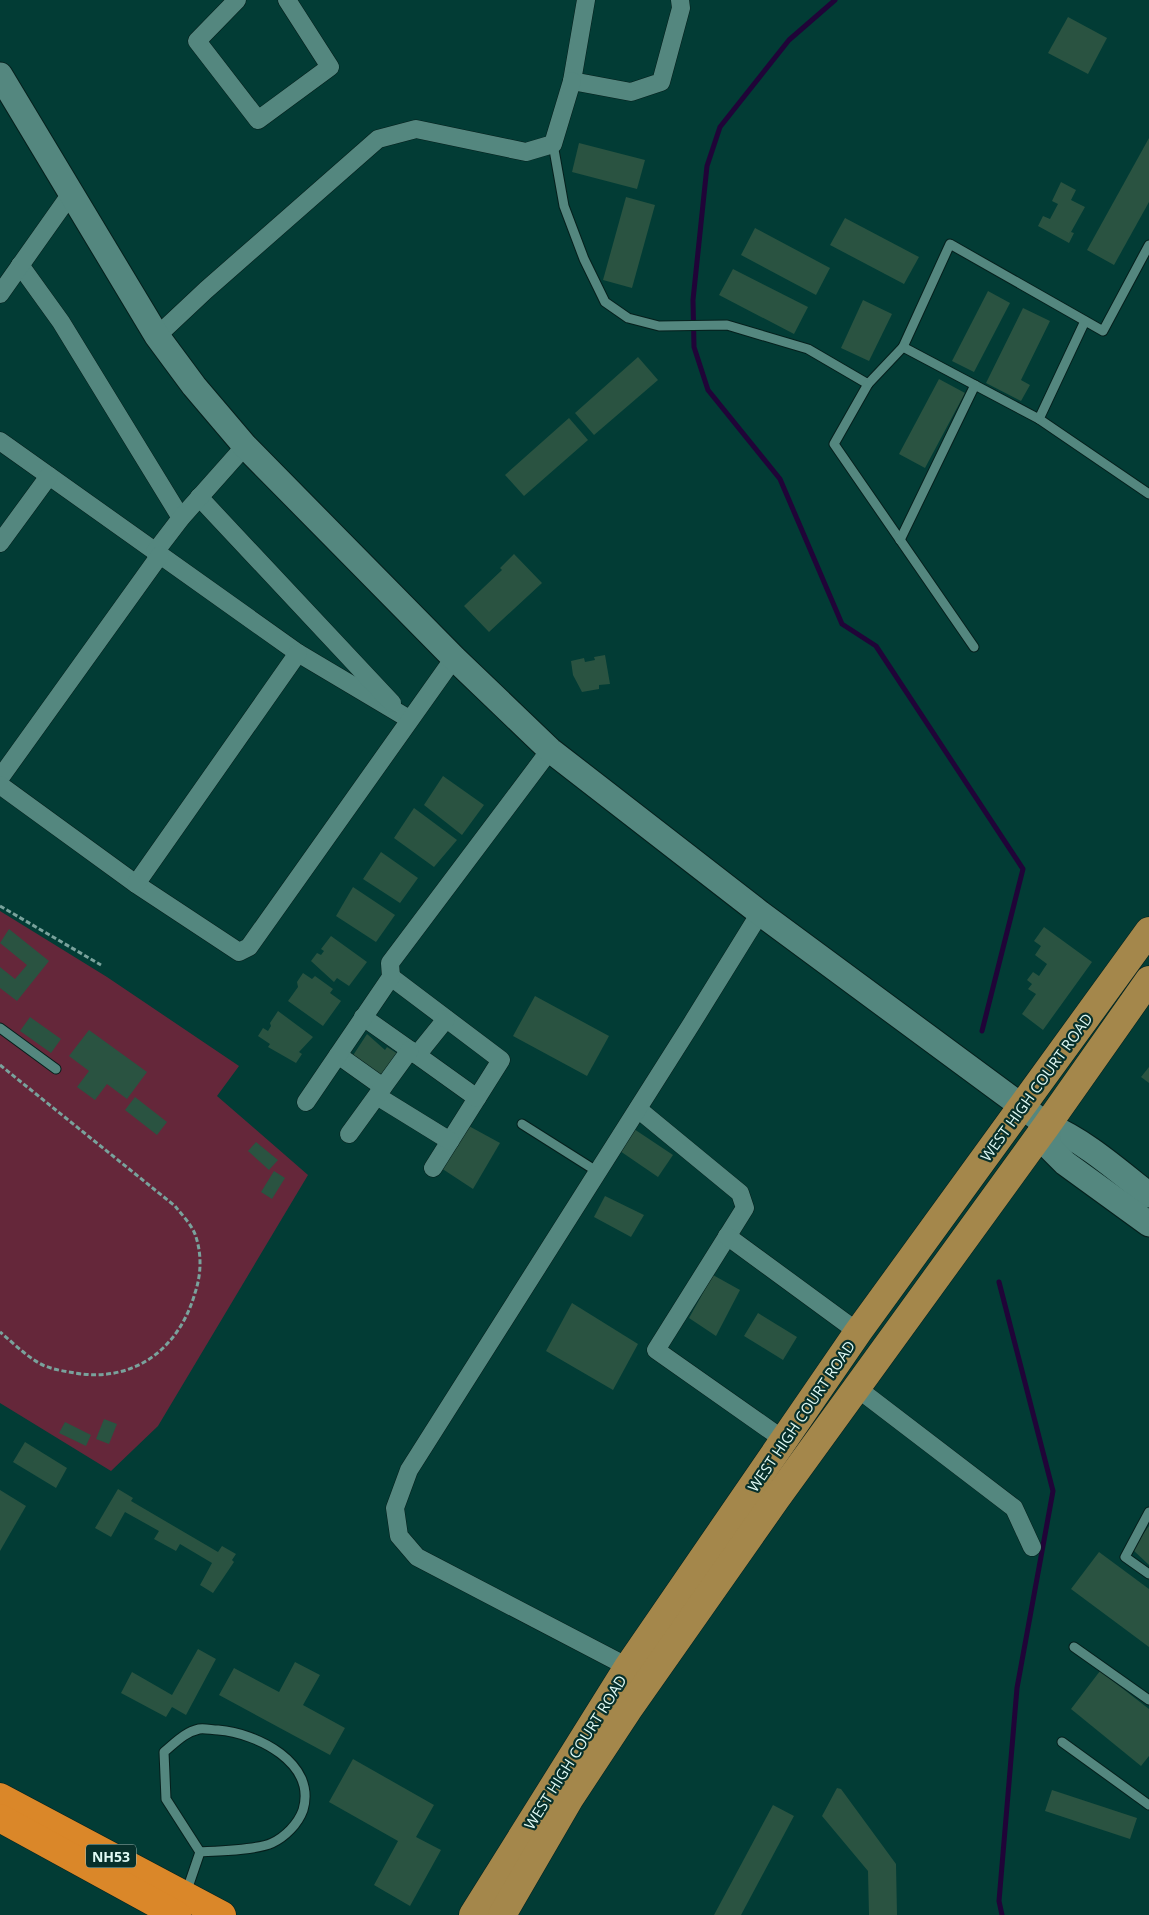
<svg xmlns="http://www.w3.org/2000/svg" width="1149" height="1915" font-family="'Open Sans',sans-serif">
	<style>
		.green { fill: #65273a }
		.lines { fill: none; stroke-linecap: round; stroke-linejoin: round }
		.stream { stroke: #200438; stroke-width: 5 }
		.building { fill: #2a5341 }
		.lane-casing { stroke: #051f1c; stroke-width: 11 }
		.street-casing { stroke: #051f1c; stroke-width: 19 }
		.secondary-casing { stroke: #051f1c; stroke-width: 27 }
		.primary-casing { stroke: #051f1c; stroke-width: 29 }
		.highway-casing { stroke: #051f1c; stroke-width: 29 }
		.path { stroke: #79a29c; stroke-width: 3; stroke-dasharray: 5 2.5; stroke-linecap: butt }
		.lane { stroke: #54877f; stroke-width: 9 }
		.street { stroke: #54877f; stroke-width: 18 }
		.secondary { stroke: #54877f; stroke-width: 25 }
		.primary { stroke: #a4874b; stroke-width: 28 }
		.highway { stroke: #da8729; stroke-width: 28 }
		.labels { text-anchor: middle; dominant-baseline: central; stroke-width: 4.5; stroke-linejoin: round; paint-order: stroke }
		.shield { fill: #07302b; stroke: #9fbdb8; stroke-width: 1 }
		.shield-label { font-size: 14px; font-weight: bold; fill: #e0faf5 }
		.street-label { font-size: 15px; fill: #e0faf5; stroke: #07302b }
	</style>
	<rect width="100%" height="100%" fill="#023c35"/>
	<polygon class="green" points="0,911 107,977 239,1066 217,1096 308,1175 158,1426 111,1471 0,1403"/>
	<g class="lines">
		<g class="stream">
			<polyline points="835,0 789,40 720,127 707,166 693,300 694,347 708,390 780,479 842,624 876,646 1023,869 982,1031"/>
			<polyline points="999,1282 1053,1491 1017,1688 999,1901 1002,1915"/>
		</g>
	</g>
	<g class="building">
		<polygon points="1068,17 1107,38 1088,74 1048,53"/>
		<polygon points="1149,138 1149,202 1114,265 1087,250"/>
		<polygon points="579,143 645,160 637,189 572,172"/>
		<polygon points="1061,182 1076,190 1071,200 1085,207 1071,232 1074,233 1069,243 1038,226 1043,216 1050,219 1058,204 1052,201"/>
		<polygon points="626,197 655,205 632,288 603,280"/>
		<polygon points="845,218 919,257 904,284 830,245"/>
		<polygon points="755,228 830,268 816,295 741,255"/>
		<polygon points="733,269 808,307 794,334 719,295"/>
		<polygon points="988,291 1010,303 974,372 952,361"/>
		<polygon points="863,300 892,314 869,361 841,348"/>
		<polygon points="1023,308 1050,321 1021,380 1030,385 1021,401 986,383"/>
		<polygon points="638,357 658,380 594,435 575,413"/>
		<polygon points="939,379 965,393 925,468 899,454"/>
		<polygon points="569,418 588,440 524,496 505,475"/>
		<polygon points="514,554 542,583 489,632 464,606 502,570 500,568"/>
		<polygon points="605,655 610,684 599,685 599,689 582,692 573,675 571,661 584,658 585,662 595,660 594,657"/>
		<polygon points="443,776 484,805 462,835 424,805"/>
		<polygon points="414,808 457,840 434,867 394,838"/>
		<polygon points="381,852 418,878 400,903 363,879"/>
		<polygon points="353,887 395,915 376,942 336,916"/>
		<polygon points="1044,927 1092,962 1043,1030 1022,1014 1036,994 1028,989 1032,984 1027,980 1033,972 1039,976 1047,964 1035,955 1041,946 1034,941"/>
		<polygon points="9,929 49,961 17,1001 0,988 0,967 15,979 27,965 0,943"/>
		<polygon points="331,936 367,962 349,986 337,978 334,982 311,961 317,953 321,955 324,951 321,949"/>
		<polygon points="303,973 312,979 315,976 333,989 330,993 341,1001 323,1026 288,1001 298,987 297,982"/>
		<polygon points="535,996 609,1036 587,1076 513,1036"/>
		<polygon points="278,1011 313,1037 299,1052 302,1054 296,1063 268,1047 270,1044 258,1036 263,1028 268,1031 271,1026 270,1023"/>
		<polygon points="30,1017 61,1039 51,1053 20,1031"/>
		<polygon points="89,1030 147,1072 127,1099 107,1084 95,1100 77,1087 89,1071 69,1056"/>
		<polygon points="367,1034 385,1050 387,1047 398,1054 383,1078 352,1057"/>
		<polygon points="1149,1067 1149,1083 1141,1077"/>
		<polygon points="135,1097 167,1122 157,1135 125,1110"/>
		<polygon points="467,1125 500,1143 473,1189 441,1168"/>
		<polygon points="634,1129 673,1155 658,1177 620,1151"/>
		<polygon points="256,1142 278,1160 269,1170 248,1151"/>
		<polygon points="274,1171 285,1178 272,1199 261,1192"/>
		<polygon points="605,1196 644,1215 631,1237 594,1217"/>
		<polygon points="713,1275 740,1290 716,1336 689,1318"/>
		<polygon points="572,1303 638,1344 613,1390 546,1351"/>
		<polygon points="758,1313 797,1337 783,1360 744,1336"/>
		<polygon points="104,1419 117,1424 109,1444 96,1439"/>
		<polygon points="65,1422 91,1435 86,1446 59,1433"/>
		<polygon points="25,1442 67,1468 56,1488 13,1462"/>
		<polygon points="118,1489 133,1498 131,1501 218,1552 222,1546 236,1554 232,1560 234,1562 213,1593 200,1585 212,1563 180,1544 176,1551 154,1539 159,1531 125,1512 111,1537 95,1528"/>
		<polygon points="0,1490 26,1506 0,1551"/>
		<polygon points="1149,1526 1149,1565 1132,1549"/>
		<polygon points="1099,1552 1149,1589 1149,1647 1071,1589"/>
		<polygon points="198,1649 216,1659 186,1715 172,1707 166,1717 121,1693 132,1672 172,1695"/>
		<polygon points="295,1662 320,1675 303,1705 345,1728 330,1755 219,1695 234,1668 279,1692"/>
		<polygon points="1100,1671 1149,1709 1149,1756 1141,1766 1071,1709"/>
		<polygon points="353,1759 434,1805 416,1837 441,1850 410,1906 374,1885 398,1841 329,1802"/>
		<polygon points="837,1788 841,1789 896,1864 897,1915 869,1915 868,1871 822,1816"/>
		<polygon points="1052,1790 1137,1818 1130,1839 1045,1811"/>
		<polygon points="773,1805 794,1816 741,1915 714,1915"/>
	</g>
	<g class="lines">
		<g class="lane-casing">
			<g id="lane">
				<polyline points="553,144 564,206 584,259 605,302 628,318 659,326 727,325 808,349 868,384 903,347 950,244 1103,331 1149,245"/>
				<polyline points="1085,321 1039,419 1149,494"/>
				<polyline points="903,347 1039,419"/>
				<polyline points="868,384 834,444 974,647"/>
				<polyline points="900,540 975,385"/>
				<polyline points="0,1028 56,1069"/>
				<polyline points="522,1124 598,1172"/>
				<polyline points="1149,1512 1125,1557 1149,1574"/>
				<polyline points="1074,1647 1149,1700"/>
				<polyline points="1062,1742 1149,1805"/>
				<path d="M186,1893L200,1852L166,1799L164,1752C175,1743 185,1732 199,1729C205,1728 212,1730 218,1730C257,1733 317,1763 303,1810C298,1824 285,1837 272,1843C257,1850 218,1851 200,1852"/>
			</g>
		</g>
		<g class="street-casing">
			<g id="street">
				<polyline points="237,0 197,41 258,120 330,67 287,0"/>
				<polyline points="586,0 572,81 631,92 661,82 681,8 680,0"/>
				<polyline points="20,265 61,322 181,518"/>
				<polyline points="0,294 70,195"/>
				<polyline points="157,336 206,290 378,139 416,129 526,152 553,144 572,81"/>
				<polyline points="0,441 298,653 409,719"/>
				<polyline points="199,497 392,703"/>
				<polyline points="0,543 49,476"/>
				<polyline points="155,552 181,518 245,446"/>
				<polyline points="0,778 160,555"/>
				<polyline points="0,785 136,884 239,952 249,947 454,658"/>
				<polyline points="136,884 298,653"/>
				<polyline points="391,977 501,1060 433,1168"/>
				<polyline points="363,1017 417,1055"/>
				<polyline points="446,1019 417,1055 477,1098"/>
				<polyline points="338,1055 383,1087"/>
				<polyline points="377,1096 450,1141"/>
				<polyline points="306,1102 391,977 390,963 550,750"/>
				<polyline points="638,1109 740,1193 745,1208 656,1350 784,1440"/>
				<polyline points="349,1134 410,1050"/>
				<polyline points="727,1236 858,1332"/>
				<polyline points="857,1388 1014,1508 1032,1547"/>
				<polyline points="628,1667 417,1557 399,1536 395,1508 409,1470 692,1023 760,913"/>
			</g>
		</g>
		<g class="secondary-casing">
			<g id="secondary">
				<path d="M0,75L157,336L194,386L245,446L454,658L550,750L760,913L1047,1125C1085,1141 1117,1170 1149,1195"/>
				<polyline points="1047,1125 1049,1147 1065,1163 1149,1224"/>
			</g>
		</g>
		<g class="primary-casing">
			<g id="primary">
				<polyline points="473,1915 628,1667 858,1332 1149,931"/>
				<polyline points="502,1915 570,1798 628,1710 776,1499 1047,1125 1149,980"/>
			</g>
		</g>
		<g class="highway-casing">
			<g id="highway">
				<polyline points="0,1797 222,1915"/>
				<polyline points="0,1818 177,1915"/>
			</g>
		</g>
		<g class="path">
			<polyline points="0,906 101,965"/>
			<path d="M0,1065L175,1206C182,1215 193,1226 196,1237C202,1256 201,1275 195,1293C179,1349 134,1383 75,1373C63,1371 49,1369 39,1363C25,1355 12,1342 0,1332"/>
		</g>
		<use href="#lane" class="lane"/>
		<use href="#street" class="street"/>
		<use href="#secondary" class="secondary"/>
		<use href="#primary" class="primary"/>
		<use href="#highway" class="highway"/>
	</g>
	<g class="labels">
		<rect class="shield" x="86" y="1844.5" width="50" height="23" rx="4"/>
		<g class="shield-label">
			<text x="111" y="1856">NH53</text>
		</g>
		<g class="street-label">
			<text transform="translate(1036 1087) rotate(-54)">WEST HIGH COURT ROAD</text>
			<text transform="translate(801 1416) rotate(-56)">WEST HIGH COURT ROAD</text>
			<text transform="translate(575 1752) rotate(-58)">WEST HIGH COURT ROAD</text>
		</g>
	</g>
</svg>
